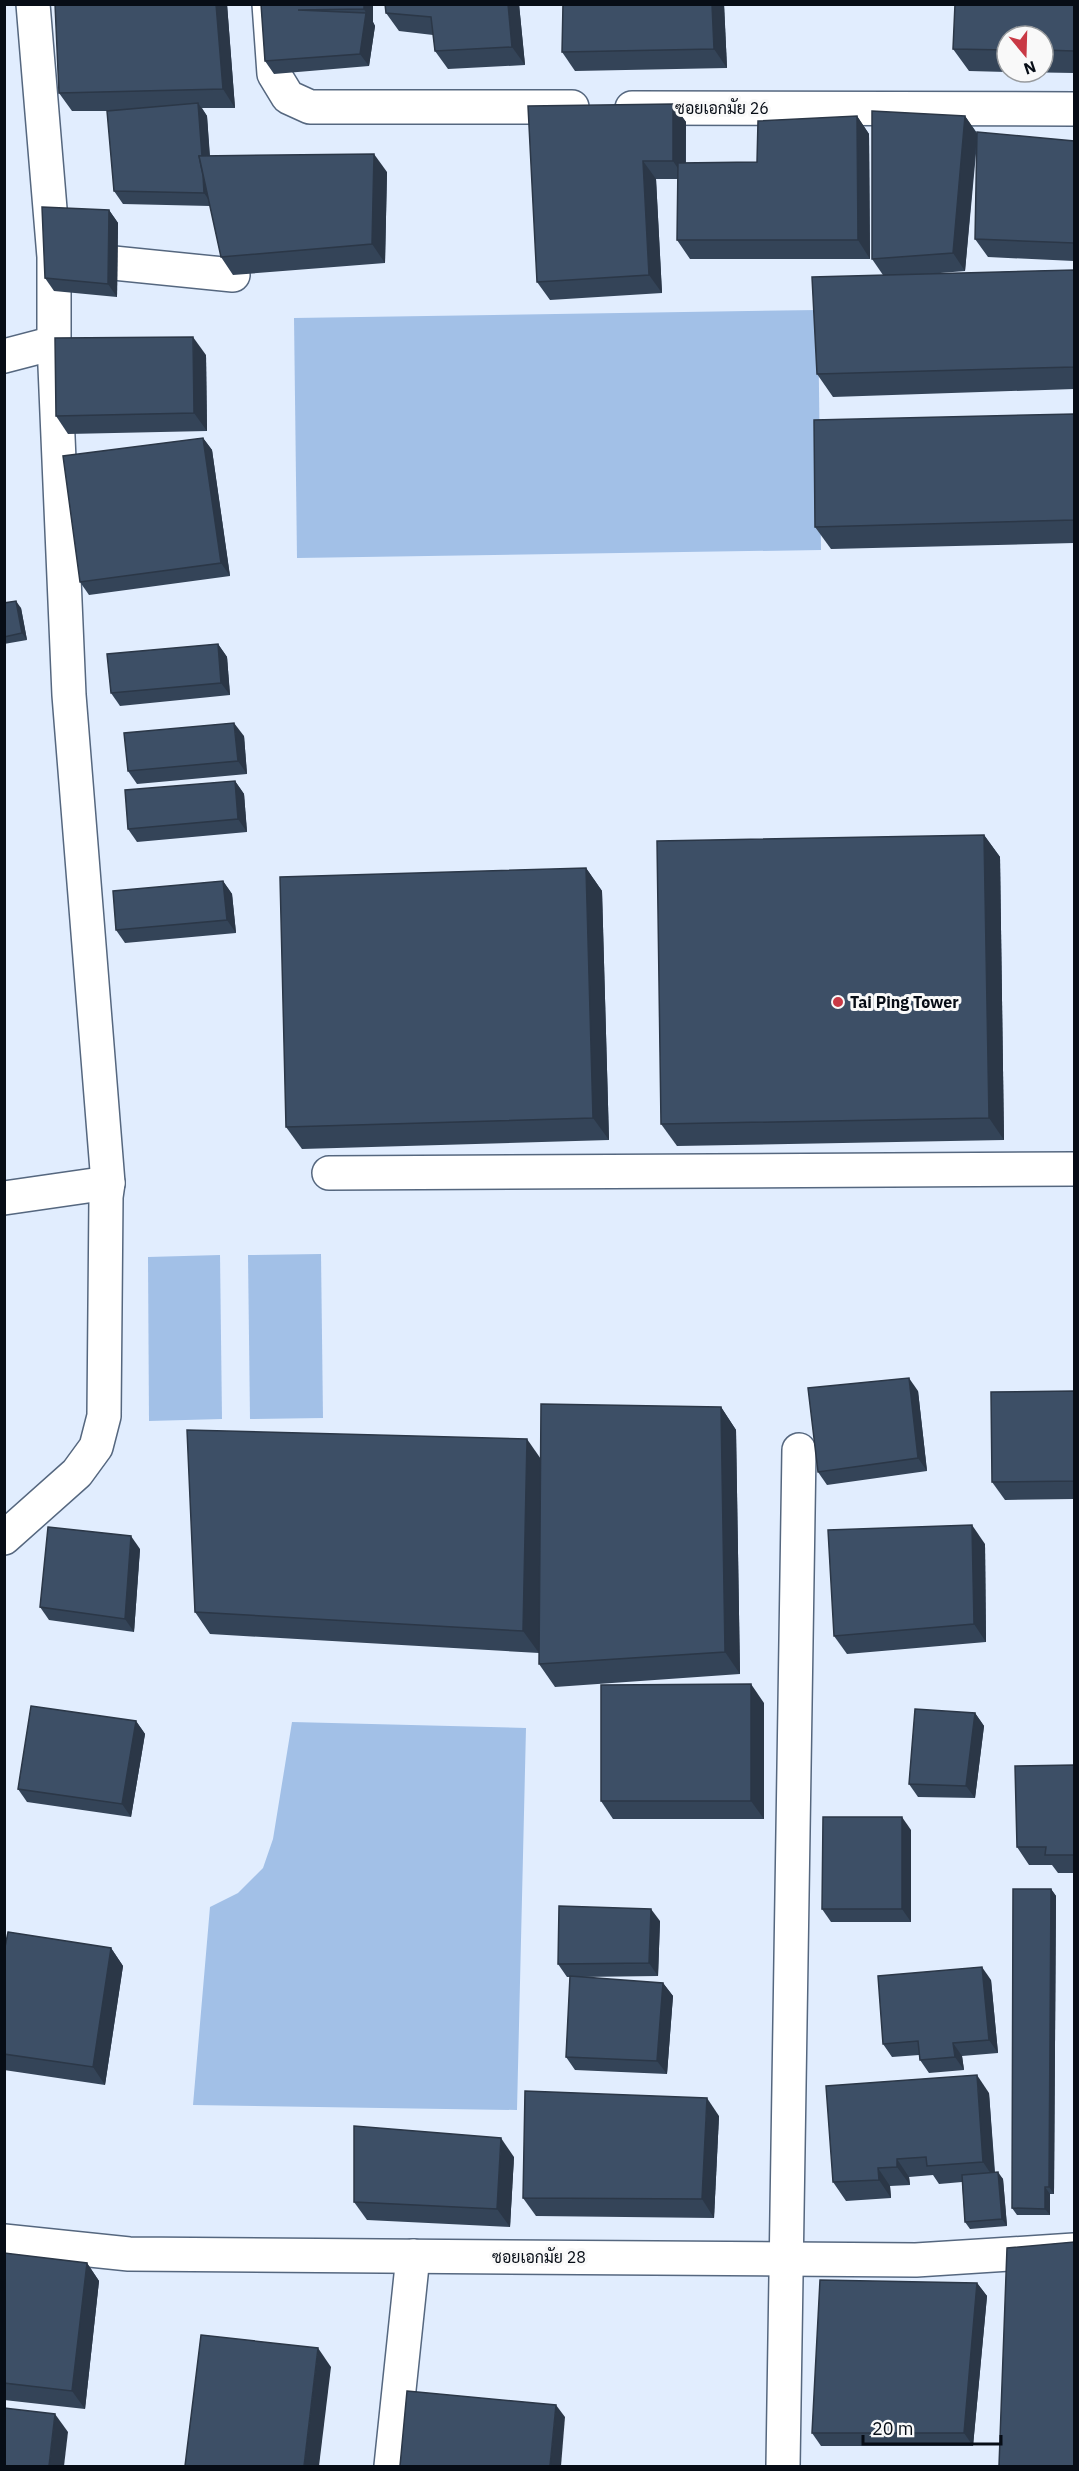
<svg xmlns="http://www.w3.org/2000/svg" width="1079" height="2471" font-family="'IBM Plex Sans',Sarabun,sans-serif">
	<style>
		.grass { fill: #a2c0e7 }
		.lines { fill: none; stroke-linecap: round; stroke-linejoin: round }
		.minor-casing { stroke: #55677f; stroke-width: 36 }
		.minor { stroke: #fff; stroke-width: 33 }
		.wall { fill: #344458 }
		.shaded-wall { fill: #2b3747 }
		.building { fill: #3d4f66; stroke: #2b3747; stroke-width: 1.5 }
		.poi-dot { fill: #c93945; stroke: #f9f9f9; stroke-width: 2 }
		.labels { text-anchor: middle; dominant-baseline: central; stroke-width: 6; stroke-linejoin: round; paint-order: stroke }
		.street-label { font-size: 16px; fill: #070d16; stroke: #f9f9f9 }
		.poi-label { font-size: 16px; font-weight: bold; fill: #070d16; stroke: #f9f9f9; text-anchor: start }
	</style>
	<rect width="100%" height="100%" fill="#e1edfe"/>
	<g class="grass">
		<polygon points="818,310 821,550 297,558 294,318"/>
		<polygon points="321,1254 323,1418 250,1419 248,1255"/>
		<polygon points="220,1255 222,1419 149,1421 148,1257"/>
		<polygon points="292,1722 526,1728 517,2110 193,2105 210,1907 238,1893 263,1868 273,1839"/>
	</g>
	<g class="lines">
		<g class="minor-casing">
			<g id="minor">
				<polyline points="269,4 274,74 288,97 310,107 572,107"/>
				<polyline points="632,108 1074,109"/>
				<polyline points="74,259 233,275"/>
				<polyline points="4,356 54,343"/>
				<polyline points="329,1173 1074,1169"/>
				<polyline points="4,1198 108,1183"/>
				<polyline points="4,1538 77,1473 96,1447 104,1416 106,1197 108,1183 69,695 54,343 54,257 33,4"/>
				<polyline points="4,2241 129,2254 785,2259 916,2260 1074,2250"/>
				<polyline points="391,2466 413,2256"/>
				<polyline points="783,2466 799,1450"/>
			</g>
		</g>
		<use href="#minor" class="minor"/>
	</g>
	<g class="wall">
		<polygon points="227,4 235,108 202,108 207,116 210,156 387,172 385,263 233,275 221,257 210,206 123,204 114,191 111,111 72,111 59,93"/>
		<polygon points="261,4 373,4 373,22 375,26 369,66 274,74 265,61"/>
		<polygon points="519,4 525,65 448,69 435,51 433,35 399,31 386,13"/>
		<polygon points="563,4 724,4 727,68 575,71 562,52"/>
		<polygon points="1074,4 1074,73 1011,72 1043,72 1043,36 1007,36 1007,72 969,71 953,49"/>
		<polygon points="673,104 686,122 686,163 757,162 857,116 869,134 870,259 690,259 677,240 678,179 656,179 662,293 550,300 537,282"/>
		<polygon points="965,116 977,133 1074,141 1074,261 988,257 975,239 977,143 965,271 928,274 1074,270 1074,389 833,397 817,374 883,275 872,259"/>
		<polygon points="109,210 118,223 117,297 54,291 45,278"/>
		<polygon points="206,355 207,431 68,434 56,416"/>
		<polygon points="1074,414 1074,543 831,549 815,527"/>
		<polygon points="203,438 212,450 230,576 89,595 80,582"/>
		<polygon points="4,603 21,608 27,640 4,644"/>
		<polygon points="218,644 227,657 230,695 120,706 111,693"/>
		<polygon points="244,736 247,774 137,784 128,771"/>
		<polygon points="235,781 244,794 247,832 137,842 128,829"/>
		<polygon points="984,835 1000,857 1004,1140 677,1146 661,1124"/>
		<polygon points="586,868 602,891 609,1140 302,1149 286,1127"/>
		<polygon points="223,881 232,894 236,933 125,943 116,930"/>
		<polygon points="918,1391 927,1471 827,1485 818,1472"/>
		<polygon points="1074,1391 1074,1499 1005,1500 992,1482"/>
		<polygon points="721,1407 736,1430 740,1674 555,1687 539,1664 540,1619 539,1653 210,1634 195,1612 541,1458"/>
		<polygon points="985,1544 986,1642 847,1654 834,1636"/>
		<polygon points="140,1549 134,1632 49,1620 40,1607"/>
		<polygon points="764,1703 764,1819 613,1819 601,1801"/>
		<polygon points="975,1713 984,1726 975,1798 918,1797 909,1784"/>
		<polygon points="136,1721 145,1734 131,1817 27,1802 18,1789"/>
		<polygon points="1074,1765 1074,1873 1058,1873 1052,1865 1029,1865 1017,1847"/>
		<polygon points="911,1830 911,1922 831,1922 822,1909"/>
		<polygon points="1051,1889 1056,1896 1054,2194 1050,2194 1050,2215 1017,2215 1012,2208"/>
		<polygon points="660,1921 658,1976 580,1977 663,1983 673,1996 667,2074 575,2070 566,2057 570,1977 567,1977 558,1964"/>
		<polygon points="111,1948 123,1966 105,2085 4,2070 4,1952"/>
		<polygon points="991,1980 998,2053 962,2056 964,2070 929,2073 920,2060 919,2055 892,2057 883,2044"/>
		<polygon points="989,2093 995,2172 1003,2179 1007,2226 970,2229 965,2222 962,2182 939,2184 933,2175 909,2177 910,2185 890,2186 891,2198 846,2201 833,2182"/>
		<polygon points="719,2116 714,2218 536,2216 523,2198"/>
		<polygon points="514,2157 510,2227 367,2220 354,2202"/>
		<polygon points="4,2253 87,2263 99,2281 85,2409 4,2400"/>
		<polygon points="977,2283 987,2296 973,2446 821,2446 812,2433"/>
	</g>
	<g class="shaded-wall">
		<polygon points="216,4 227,4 235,108 223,89"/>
		<polygon points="364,4 373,4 373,22 375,26 369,66 360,54 366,13 364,9"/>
		<polygon points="508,4 519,4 525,65 512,47"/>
		<polygon points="712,4 724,4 727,68 714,49"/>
		<polygon points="198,103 207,116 213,206 204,193"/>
		<polygon points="673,104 686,122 685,179 673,161"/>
		<polygon points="857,116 869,134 870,259 858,240"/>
		<polygon points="965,116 977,134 965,271 953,253"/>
		<polygon points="374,154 387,172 385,263 372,244"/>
		<polygon points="643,161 656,179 662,293 649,275"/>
		<polygon points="109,210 118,223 117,297 108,284"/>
		<polygon points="193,337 206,355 207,431 194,413"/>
		<polygon points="203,438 212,450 230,576 221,563"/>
		<polygon points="16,601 21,608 27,640 22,633"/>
		<polygon points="218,644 227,657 230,695 221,683"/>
		<polygon points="234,723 244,736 247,774 238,761"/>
		<polygon points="235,781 244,794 247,832 238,819"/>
		<polygon points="984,835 1000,857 1004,1140 989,1118"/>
		<polygon points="586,868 602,891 609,1140 593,1118"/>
		<polygon points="223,881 232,894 236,933 227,920"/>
		<polygon points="909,1378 918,1391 927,1471 918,1458"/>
		<polygon points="721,1407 736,1430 740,1674 725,1652"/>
		<polygon points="527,1439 543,1462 539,1653 523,1631"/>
		<polygon points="972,1525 985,1544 986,1642 974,1624"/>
		<polygon points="131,1536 140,1549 134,1632 125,1619"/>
		<polygon points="751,1684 764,1703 764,1819 751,1801"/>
		<polygon points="975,1713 984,1726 975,1798 966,1786"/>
		<polygon points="136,1721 145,1734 131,1817 122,1804"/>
		<polygon points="902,1817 911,1830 911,1922 902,1909"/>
		<polygon points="1051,1889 1056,1896 1054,2194 1049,2187"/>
		<polygon points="651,1909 660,1921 658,1976 649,1963"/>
		<polygon points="111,1948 123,1966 105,2085 93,2067"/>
		<polygon points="982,1967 991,1980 998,2053 989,2040"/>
		<polygon points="663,1983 673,1996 667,2074 657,2061"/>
		<polygon points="953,2043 962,2056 964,2070 955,2057"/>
		<polygon points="977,2075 989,2093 995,2180 983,2162"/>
		<polygon points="707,2098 719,2116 714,2218 702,2199"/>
		<polygon points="501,2138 514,2157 510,2227 497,2209"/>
		<polygon points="897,2159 909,2177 910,2185 897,2167"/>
		<polygon points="878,2168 890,2186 891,2198 879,2180"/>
		<polygon points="998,2172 1003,2179 1007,2226 1002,2219"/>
		<polygon points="1045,2187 1050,2194 1050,2215 1045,2209"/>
		<polygon points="87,2263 99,2281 85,2409 72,2391"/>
		<polygon points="977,2283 987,2296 973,2446 964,2433"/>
		<polygon points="318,2348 331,2367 319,2466 304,2466"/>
		<polygon points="556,2405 565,2417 561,2466 550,2466"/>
		<polygon points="55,2414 68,2432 64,2466 49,2466"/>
	</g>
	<g class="building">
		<polygon points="55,4 216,4 223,89 59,93"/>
		<polygon points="261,4 364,4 364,9 298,10 366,13 360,54 265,61"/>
		<polygon points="385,4 508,4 512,47 435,51 431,17 386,13"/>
		<polygon points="563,4 712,4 714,49 562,52"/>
		<polygon points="955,4 1074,4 1074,51 1043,50 1043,36 1007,36 1007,50 953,49"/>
		<polygon points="198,103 202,156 199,156 203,175 204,193 114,191 107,111"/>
		<polygon points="673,104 673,161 643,161 649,275 537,282 528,106"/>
		<polygon points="872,111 965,116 953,253 872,259"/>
		<polygon points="857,116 858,240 677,240 678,163 757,162 758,121"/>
		<polygon points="977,132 1074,141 1074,243 975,239"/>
		<polygon points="374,154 372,244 221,257 199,156"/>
		<polygon points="42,207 109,210 108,284 45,278"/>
		<polygon points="1074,270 1074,367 817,374 812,277"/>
		<polygon points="193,337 194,413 56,416 55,338"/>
		<polygon points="1074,414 1074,520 815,527 814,420"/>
		<polygon points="203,438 221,563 80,582 63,456"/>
		<polygon points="16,601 22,633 4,637 4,603"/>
		<polygon points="218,644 221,683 111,693 107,654"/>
		<polygon points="234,723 238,761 128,771 124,733"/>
		<polygon points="235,781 238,819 128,829 125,790"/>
		<polygon points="984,835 989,1118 661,1124 657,841"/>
		<polygon points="586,868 593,1118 286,1127 280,877"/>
		<polygon points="223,881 227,920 116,930 113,891"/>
		<polygon points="909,1378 918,1458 818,1472 808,1388"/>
		<polygon points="1074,1391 1074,1481 992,1482 991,1392"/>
		<polygon points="541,1404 721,1407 725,1652 539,1664"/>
		<polygon points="187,1430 527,1439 523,1631 195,1612"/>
		<polygon points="972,1525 974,1624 834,1636 828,1530"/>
		<polygon points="48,1527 131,1536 125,1619 40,1607"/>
		<polygon points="751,1684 751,1801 601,1801 601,1685"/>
		<polygon points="31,1706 136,1721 122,1804 18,1789"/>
		<polygon points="915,1709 975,1713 966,1786 909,1784"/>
		<polygon points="1074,1765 1074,1855 1045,1855 1046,1847 1017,1847 1015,1766"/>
		<polygon points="823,1817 902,1817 902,1909 822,1909"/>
		<polygon points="1013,1889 1051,1889 1049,2187 1045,2187 1045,2209 1012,2208"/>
		<polygon points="559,1906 651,1909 649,1963 558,1964"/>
		<polygon points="8,1932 111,1948 93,2067 4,2054 4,1952"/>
		<polygon points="982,1967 989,2040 953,2043 955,2057 920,2060 918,2041 883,2044 878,1976"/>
		<polygon points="570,1976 663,1983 657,2061 566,2057"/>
		<polygon points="977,2075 983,2162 927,2166 926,2157 897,2159 897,2167 878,2168 879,2180 833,2182 826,2086"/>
		<polygon points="525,2091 707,2098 702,2199 523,2198"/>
		<polygon points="354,2126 501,2138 497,2209 354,2202"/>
		<polygon points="998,2172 1002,2219 965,2222 962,2175"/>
		<polygon points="1074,2242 1074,2466 999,2466 1007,2248"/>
		<polygon points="4,2253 87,2263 72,2391 4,2383"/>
		<polygon points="820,2280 977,2283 964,2433 812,2433"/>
		<polygon points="201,2335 318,2348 304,2466 185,2466"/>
		<polygon points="407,2391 556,2405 550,2466 400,2466"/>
		<polygon points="4,2408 55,2414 49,2466 4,2466"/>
	</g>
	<circle class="poi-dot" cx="838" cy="1002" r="6"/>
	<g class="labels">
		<g class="street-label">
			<text x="722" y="108">ซอยเอกมัย 26</text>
			<text x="539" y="2257">ซอยเอกมัย 28</text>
		</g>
		<g class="poi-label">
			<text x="850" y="1002">Tai Ping Tower</text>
		</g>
	</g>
	<rect width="1079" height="2471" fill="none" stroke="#070d16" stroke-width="12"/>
	<g transform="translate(1025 54) rotate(161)"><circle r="28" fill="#f9f9f9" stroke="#989b9e" stroke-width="1.5"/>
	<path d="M0-4.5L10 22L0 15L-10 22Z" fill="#c93945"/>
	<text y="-9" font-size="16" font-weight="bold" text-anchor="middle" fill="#070d16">N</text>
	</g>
	<path d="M863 2435v9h138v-9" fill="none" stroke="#070d16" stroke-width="3"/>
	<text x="872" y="2435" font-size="18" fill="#070d16" stroke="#f9f9f9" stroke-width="4.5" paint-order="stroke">20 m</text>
</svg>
